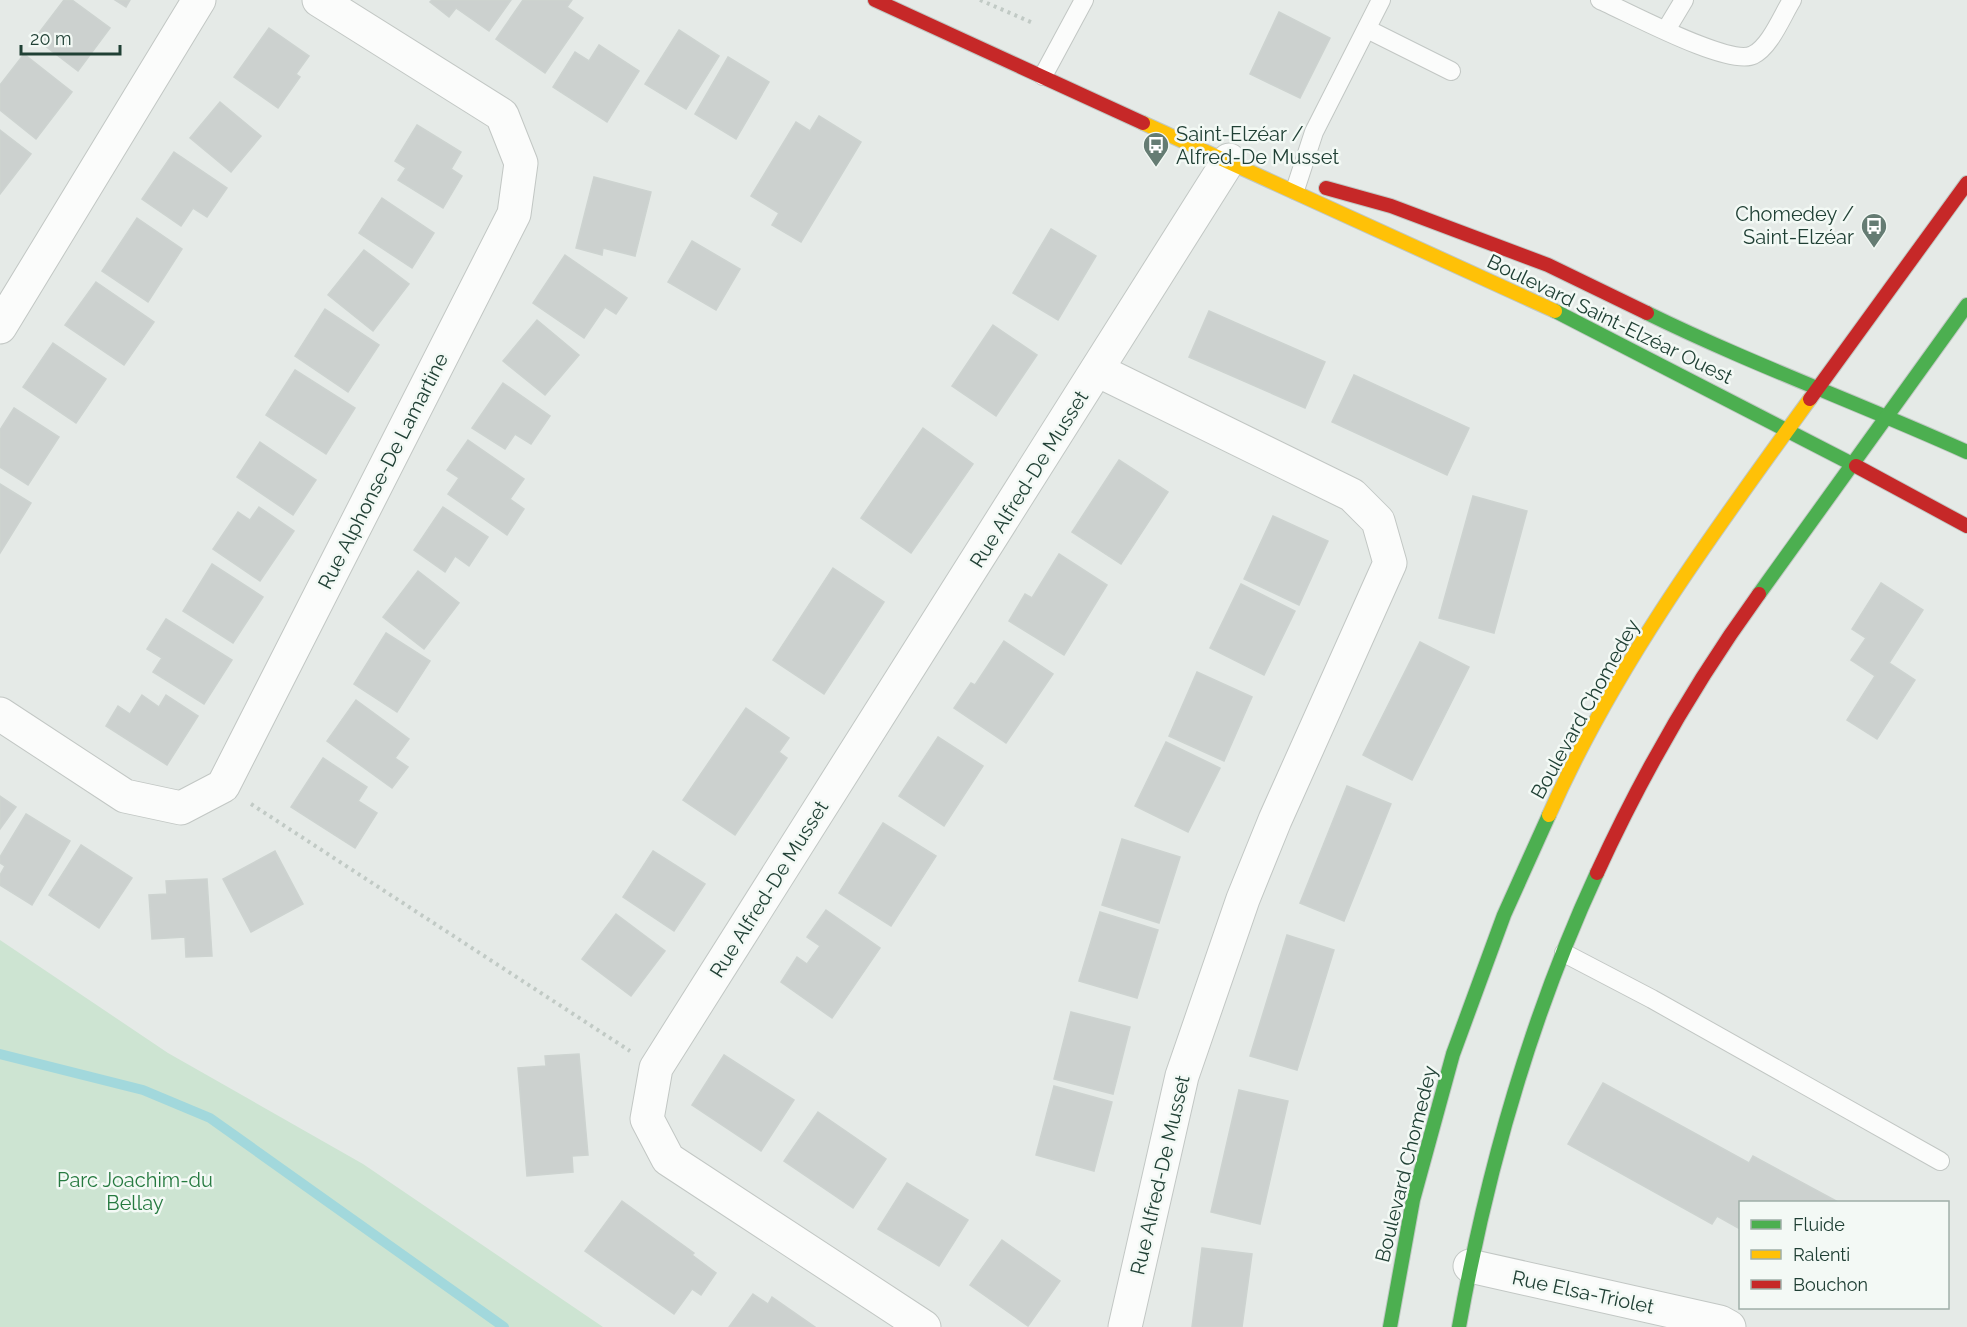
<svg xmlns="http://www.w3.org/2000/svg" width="1967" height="1327" font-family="Raleway,sans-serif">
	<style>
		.green { fill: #cde4d2 }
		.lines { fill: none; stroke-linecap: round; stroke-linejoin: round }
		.stream { stroke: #a2d8dc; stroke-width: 10 }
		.building { fill: #ccd1cf; stroke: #cdd3d0; stroke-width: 1.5 }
		.lane-casing { stroke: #c2c7c4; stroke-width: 20 }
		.street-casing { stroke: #c2c7c4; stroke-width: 35 }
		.fast-casing { stroke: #c0c8c4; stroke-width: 16 }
		.slow-casing { stroke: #c0c8c4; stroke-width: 16 }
		.jam-casing { stroke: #c0c8c4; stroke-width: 16 }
		.path { stroke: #c1cac5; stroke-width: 4; stroke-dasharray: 3 4.5; stroke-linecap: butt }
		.lane { stroke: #fbfcfb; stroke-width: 18 }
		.street { stroke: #fbfcfb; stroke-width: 33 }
		.fast { stroke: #4caf50; stroke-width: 14 }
		.slow { stroke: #ffc107; stroke-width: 14 }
		.jam { stroke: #c62828; stroke-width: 14 }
		.labels { text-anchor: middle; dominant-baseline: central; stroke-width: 5; stroke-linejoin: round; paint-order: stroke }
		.poi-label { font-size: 20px; fill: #204035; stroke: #f3f9f5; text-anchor: start }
		.street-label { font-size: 20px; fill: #204035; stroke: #f3f9f5 }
		.park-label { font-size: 20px; fill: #267a40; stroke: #f3f9f5 }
	</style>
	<rect width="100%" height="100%" fill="#e5eae7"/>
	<polygon class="green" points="0,940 168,1053 363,1164 603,1327 0,1327"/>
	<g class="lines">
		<polyline class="stream" points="0,1054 143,1090 210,1118 504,1327"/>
	</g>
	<g class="building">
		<polygon points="64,0 72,0 110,28 78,71 35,38"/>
		<polygon points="115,0 130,0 126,7"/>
		<polygon points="432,0 511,0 489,31 456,8 449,17 430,2"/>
		<polygon points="523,0 572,0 567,7 583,18 545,73 496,39"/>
		<polygon points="1279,12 1330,38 1300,98 1250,74"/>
		<polygon points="269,28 309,56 296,74 300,77 278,108 234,77"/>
		<polygon points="679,30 719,56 686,109 645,84"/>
		<polygon points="599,45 639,71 607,122 553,87 575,52 589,61"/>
		<polygon points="24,54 72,92 36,139 0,110 0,85"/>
		<polygon points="728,57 769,82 736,139 695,114"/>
		<polygon points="220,102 261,136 231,172 190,138"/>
		<polygon points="819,116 861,142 801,242 772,225 779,213 751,196 796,122 810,131"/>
		<polygon points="417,125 461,152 451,169 462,176 443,208 398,180 406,168 395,161"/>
		<polygon points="0,130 31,154 0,194"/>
		<polygon points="174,152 227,188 207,217 193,208 181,226 142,199"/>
		<polygon points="594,177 651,192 635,256 603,248 602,255 576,248"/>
		<polygon points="382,198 434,233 412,268 359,233"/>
		<polygon points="137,218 182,249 148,302 102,271"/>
		<polygon points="1051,229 1096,256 1058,320 1013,293"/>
		<polygon points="692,241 740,269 716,310 668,282"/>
		<polygon points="364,250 409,284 373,331 328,295"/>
		<polygon points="565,255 627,298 616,314 605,307 584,338 533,303"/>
		<polygon points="96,282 154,322 124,365 65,325"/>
		<polygon points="325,309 379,345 348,392 295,356"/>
		<polygon points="1209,311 1325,362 1305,408 1189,357"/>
		<polygon points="537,320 579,355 545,395 503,361"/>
		<polygon points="993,325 1037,355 996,416 952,386"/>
		<polygon points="53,343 106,379 76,423 23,387"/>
		<polygon points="295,370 355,408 326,454 266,415"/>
		<polygon points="1354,375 1469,428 1447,475 1332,422"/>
		<polygon points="503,383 550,416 531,444 515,434 505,449 472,428"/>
		<polygon points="14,408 59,437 28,485 0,467 0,430"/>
		<polygon points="923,428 973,464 911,553 861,518"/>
		<polygon points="468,440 524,479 510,499 524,509 507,535 448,494 459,478 447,470"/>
		<polygon points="260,442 316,480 293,515 237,477"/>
		<polygon points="1119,460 1168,492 1121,564 1072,532"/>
		<polygon points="0,484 31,503 0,553"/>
		<polygon points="1473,496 1527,511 1494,633 1439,618"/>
		<polygon points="259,507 294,531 260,581 213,549 238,512 250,520"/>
		<polygon points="443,507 488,537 469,566 455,556 445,572 414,550"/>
		<polygon points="1273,516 1328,541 1299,605 1244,579"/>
		<polygon points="1059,554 1107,585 1064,655 1009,621 1025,594 1032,598"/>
		<polygon points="212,564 263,597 233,643 183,611"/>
		<polygon points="833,568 884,602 824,694 773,660"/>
		<polygon points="418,571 459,603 424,649 383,617"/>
		<polygon points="1881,583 1923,610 1889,663 1915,680 1877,739 1847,720 1875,676 1851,660 1866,638 1852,629"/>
		<polygon points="1241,584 1295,611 1264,675 1210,648"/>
		<polygon points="166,619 232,660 204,704 153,672 162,658 147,649"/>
		<polygon points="386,633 430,661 397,712 354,684"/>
		<polygon points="1004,641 1053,674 1006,743 954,708 971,683 975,685"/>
		<polygon points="1420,642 1469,667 1412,780 1363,755"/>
		<polygon points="1197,672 1252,697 1224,761 1169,736"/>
		<polygon points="142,695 159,707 166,695 198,716 167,765 106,726 118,706 130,714"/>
		<polygon points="356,700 409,739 395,758 408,767 392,788 327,741"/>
		<polygon points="746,708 789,738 779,752 787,758 735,835 683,800"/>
		<polygon points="938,737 983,766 944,826 899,796"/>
		<polygon points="1166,742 1220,768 1188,832 1135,806"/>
		<polygon points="323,758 367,787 358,801 377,813 355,848 291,807"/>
		<polygon points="1347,786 1391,804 1344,921 1300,903"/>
		<polygon points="0,796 16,807 0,829"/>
		<polygon points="26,814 70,841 32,905 0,885 0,875 5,866 0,863 0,857"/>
		<polygon points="883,823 936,856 891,926 839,893"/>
		<polygon points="1122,839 1180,857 1159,923 1102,905"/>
		<polygon points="81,845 132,878 99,928 49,895"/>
		<polygon points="275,851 303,904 251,932 223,879"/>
		<polygon points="653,851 705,884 674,931 623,897"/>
		<polygon points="207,879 212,956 186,957 185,937 152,939 149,895 167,894 166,881"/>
		<polygon points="826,910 880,948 832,1018 781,982 797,957 807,964 820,946 807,937"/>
		<polygon points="1100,912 1158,930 1137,998 1079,981"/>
		<polygon points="616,914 665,951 631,996 582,959"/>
		<polygon points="1287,935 1334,950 1297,1070 1250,1056"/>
		<polygon points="1071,1012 1130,1027 1113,1094 1054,1079"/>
		<polygon points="579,1054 588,1155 572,1156 573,1172 527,1176 518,1068 546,1066 545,1056"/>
		<polygon points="724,1055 794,1100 761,1151 692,1105"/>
		<polygon points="1603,1083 1749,1163 1753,1156 1838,1202 1740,1202 1740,1229 1717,1216 1712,1224 1568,1144"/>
		<polygon points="1054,1086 1112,1102 1094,1171 1036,1155"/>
		<polygon points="1239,1090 1288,1101 1260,1224 1211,1212"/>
		<polygon points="818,1112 886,1159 853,1208 784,1161"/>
		<polygon points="907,1183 968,1220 939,1266 878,1229"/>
		<polygon points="622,1201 694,1253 692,1255 716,1273 701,1295 692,1289 674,1314 585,1251"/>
		<polygon points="1002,1240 1060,1281 1028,1326 970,1285"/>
		<polygon points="1202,1248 1252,1254 1242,1327 1192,1327"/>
		<polygon points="753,1294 768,1304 772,1297 815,1327 729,1327"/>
	</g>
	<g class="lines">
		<g class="lane-casing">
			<g id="lane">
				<path d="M1600,0C1628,12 1729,67 1753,55C1770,47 1782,16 1792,0"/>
				<polyline points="1367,29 1451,71"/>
				<polyline points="1666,30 1684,0"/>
				<polyline points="1043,76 1084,0"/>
				<polyline points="1295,190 1314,132 1381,0"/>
				<polyline points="1564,953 1652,999 1940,1161"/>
			</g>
		</g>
		<g class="street-casing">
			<g id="street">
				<polyline points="0,327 199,0"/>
				<polyline points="1097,370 1352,495 1378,521 1390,563 1275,820 1243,899 1182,1076 1125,1327"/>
				<polyline points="0,714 125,796 181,808 223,786 514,214 521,163 502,115 319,0"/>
				<polyline points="1470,1266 1720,1322 1729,1327"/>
				<polyline points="924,1327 668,1159 647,1119 656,1068 1229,160"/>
			</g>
		</g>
		<g class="fast-casing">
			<g id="fast">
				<polyline points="1555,311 1856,466"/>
				<path d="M1647,313C1751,364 1861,404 1967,452"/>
				<polyline points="1759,594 1967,305"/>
				<polyline points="1390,1327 1413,1200 1453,1054 1504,915 1549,815"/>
				<path d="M1459,1327C1487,1170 1530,1018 1597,873"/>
			</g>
		</g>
		<g class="slow-casing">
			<g id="slow">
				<polyline points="1143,123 1555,311"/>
				<path d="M1549,815C1615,665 1715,530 1810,399"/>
			</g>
		</g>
		<g class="jam-casing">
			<g id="jam">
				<polyline points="875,0 1143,123"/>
				<polyline points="1326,188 1391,206 1548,265 1647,313"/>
				<polyline points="1810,399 1967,183"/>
				<polyline points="1856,466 1967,526"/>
				<path d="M1597,873C1642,775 1695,682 1759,594"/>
			</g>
		</g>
		<g class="path">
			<polyline points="980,0 1033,23"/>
			<polyline points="251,804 630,1051"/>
		</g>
		<use href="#lane" class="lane"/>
		<use href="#street" class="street"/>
		<use href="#fast" class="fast"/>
		<use href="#slow" class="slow"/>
		<use href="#jam" class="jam"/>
	</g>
	<defs>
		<g id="bus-pin" transform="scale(1.35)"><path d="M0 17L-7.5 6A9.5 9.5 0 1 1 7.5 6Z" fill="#657c73" stroke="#f3f9f5"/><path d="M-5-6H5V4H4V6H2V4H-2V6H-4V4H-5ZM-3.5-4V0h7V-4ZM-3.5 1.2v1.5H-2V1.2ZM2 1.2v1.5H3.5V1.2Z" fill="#fff"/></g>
	</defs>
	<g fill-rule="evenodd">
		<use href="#bus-pin" x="1156" y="145"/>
		<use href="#bus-pin" x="1874" y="226"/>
	</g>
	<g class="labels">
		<g class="poi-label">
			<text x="1176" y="134">Saint-Elzéar /<tspan x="1176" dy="23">Alfred-De Musset</tspan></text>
			<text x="1854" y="214" text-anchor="end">Chomedey /<tspan x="1854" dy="23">Saint-Elzéar</tspan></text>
		</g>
		<g class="street-label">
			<text transform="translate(1610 319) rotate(26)">Boulevard Saint-Elzéar Ouest</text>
			<text transform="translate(383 471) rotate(-63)">Rue Alphonse-De Lamartine</text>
			<text transform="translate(1029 479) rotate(-58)">Rue Alfred-De Musset</text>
			<text transform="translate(1585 709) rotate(-61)">Boulevard Chomedey</text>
			<text transform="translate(769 889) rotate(-58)">Rue Alfred-De Musset</text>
			<text transform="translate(1406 1164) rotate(-76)">Boulevard Chomedey</text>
			<text transform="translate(1160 1175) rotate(-77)">Rue Alfred-De Musset</text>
			<text transform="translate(1583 1292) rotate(12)">Rue Elsa-Triolet</text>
		</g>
		<g class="park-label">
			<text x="135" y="1180">Parc Joachim-du<tspan x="135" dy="23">Bellay</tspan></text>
		</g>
	</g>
	<rect x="1739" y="1201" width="210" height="108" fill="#f3f9f5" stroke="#9fafa8" stroke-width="1.5"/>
	<rect x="1751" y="1220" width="30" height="9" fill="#4caf50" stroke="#9fafa8" stroke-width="1.5"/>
	<text x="1793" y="1231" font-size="18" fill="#204035">Fluide</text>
	<rect x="1751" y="1250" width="30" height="9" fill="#ffc107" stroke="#9fafa8" stroke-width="1.5"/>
	<text x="1793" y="1261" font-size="18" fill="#204035">Ralenti</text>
	<rect x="1751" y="1280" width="30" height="9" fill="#c62828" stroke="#9fafa8" stroke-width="1.5"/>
	<text x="1793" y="1291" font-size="18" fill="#204035">Bouchon</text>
	<path d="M21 45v9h99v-9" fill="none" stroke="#204035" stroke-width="3"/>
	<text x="30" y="45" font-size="18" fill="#204035" stroke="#f3f9f5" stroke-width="4.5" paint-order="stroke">20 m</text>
</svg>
